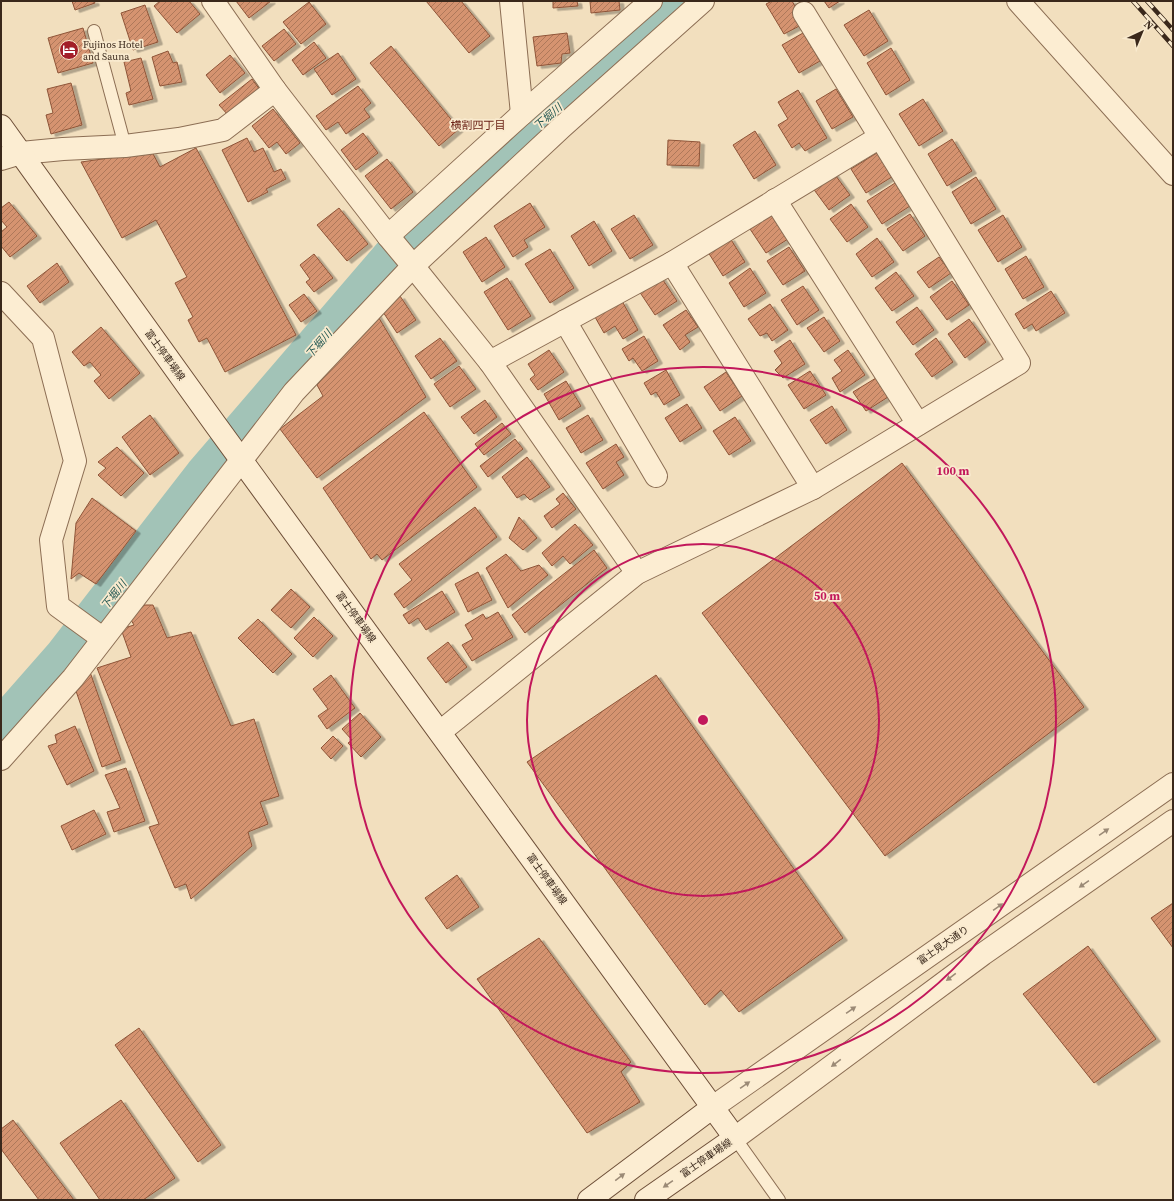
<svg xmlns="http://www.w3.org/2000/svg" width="1174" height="1201" font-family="'Source Serif 4','Noto Sans JP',serif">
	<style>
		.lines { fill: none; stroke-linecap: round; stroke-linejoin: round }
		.river { stroke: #a2c3b7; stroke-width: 42 }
		.building { fill: url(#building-hatch); stroke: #8e5438; filter: url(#shadow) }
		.service-casing { stroke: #8c6e54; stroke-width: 14 }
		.minor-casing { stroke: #8c6e54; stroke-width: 24 }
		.tertiary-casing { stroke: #8c6e54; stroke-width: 24 }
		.secondary-casing { stroke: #6e4f38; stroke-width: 24 }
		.service { stroke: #fcedd2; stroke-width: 12 }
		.minor { stroke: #fcedd2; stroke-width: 22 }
		.tertiary { stroke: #fcedd2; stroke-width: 22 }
		.secondary { stroke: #fcedd2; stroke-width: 22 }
		.rail-casing { stroke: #3a281b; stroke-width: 4.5 }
		.rail { stroke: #f9eace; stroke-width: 3; stroke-dasharray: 9; stroke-linecap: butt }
		.oneway { fill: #9b8a76 }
		.ring { fill: none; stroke: #c2185b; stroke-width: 2 }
		.labels { text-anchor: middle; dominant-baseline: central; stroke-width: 3.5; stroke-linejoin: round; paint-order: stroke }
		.poi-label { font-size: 10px; fill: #3a281b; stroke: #f9eace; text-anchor: start }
		.street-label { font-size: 10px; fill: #3a281b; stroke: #f9eace }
		.water-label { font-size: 11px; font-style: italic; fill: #285b55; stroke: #f9eace }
		.neighbourhood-label { font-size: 11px; fill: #6b2216; stroke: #f9eace }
		.centre { fill: #c2185b; stroke: #f9eace; stroke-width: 2 }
		.ring-label { font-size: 12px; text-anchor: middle; font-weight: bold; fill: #c2185b; stroke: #f9eace; stroke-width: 3.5; stroke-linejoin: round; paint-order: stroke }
	</style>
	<defs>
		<pattern id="building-hatch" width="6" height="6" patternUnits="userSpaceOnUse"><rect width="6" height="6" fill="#d5936f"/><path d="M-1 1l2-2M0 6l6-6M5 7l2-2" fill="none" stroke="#ae785a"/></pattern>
		<filter id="shadow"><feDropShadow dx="4.5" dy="2.5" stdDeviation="0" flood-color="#0004"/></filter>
	</defs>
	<rect width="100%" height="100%" fill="#f2dfbe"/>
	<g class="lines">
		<polyline class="river" points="1,730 65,657 205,476 394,256 515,145 681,1"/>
	</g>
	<g class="building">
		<polygon points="72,1 94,1 95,3 75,10"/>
		<polygon points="160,1 189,1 200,14 177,33 154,6"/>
		<polygon points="236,1 271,1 249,18"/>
		<polygon points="426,1 461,1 490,36 469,53"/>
		<polygon points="553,1 577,1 578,6 553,8"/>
		<polygon points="590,1 619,1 620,10 591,13"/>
		<polygon points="772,1 792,1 805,23 784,34 766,4"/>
		<polygon points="824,1 840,1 829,8"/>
		<polygon points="309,2 326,24 301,44 283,22"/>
		<polygon points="145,5 158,42 133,50 121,13"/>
		<polygon points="869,10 888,41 864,56 844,25"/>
		<polygon points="83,28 93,63 58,73 48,38"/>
		<polygon points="284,29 296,44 274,61 262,46"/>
		<polygon points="567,33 570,53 562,54 561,63 537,66 533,37"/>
		<polygon points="803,33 820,61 799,73 782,45"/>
		<polygon points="314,42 326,58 303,75 292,60"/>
		<polygon points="391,46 459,129 439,146 370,63"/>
		<polygon points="891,48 910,80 886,95 867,63"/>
		<polygon points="168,51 173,63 177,62 182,82 160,86 152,57"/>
		<polygon points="338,53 356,79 332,95 314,69"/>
		<polygon points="230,55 245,73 220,93 206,75"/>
		<polygon points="141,58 153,99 129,105 126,93 131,91 124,62"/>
		<polygon points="252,79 260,90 228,115 219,105"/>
		<polygon points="71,83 82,125 51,134 46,115 53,113 47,89"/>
		<polygon points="358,86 371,103 364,109 370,117 346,134 338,122 326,130 316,116"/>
		<polygon points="836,89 853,117 832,129 816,101"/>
		<polygon points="798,90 827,138 805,151 799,143 792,148 778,125 788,119 778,102"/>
		<polygon points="923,99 943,131 919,146 899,114"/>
		<polygon points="273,109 300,143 286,154 277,142 269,148 252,126"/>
		<polygon points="755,131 776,165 754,179 733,145"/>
		<polygon points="363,133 378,153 356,170 341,150"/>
		<polygon points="247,138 254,152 263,148 274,172 281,169 286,179 266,189 268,192 248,202 222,150"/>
		<polygon points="952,139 972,171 947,186 928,154"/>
		<polygon points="668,140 700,142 699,166 667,165"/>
		<polygon points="196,148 296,335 225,372 207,338 199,342 188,320 193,317 175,283 187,277 156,220 122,238 81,162 152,152 160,167"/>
		<polygon points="880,151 895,175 866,193 851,169"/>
		<polygon points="387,159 413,192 391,209 365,176"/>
		<polygon points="833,172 850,195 829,210 812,187"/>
		<polygon points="976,177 996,209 971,224 952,192"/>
		<polygon points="895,183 910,206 882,224 867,201"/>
		<polygon points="9,202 37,236 10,257 1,246 1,232 7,227 1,220 1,208"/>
		<polygon points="530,203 545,227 524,240 528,247 513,257 494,226"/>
		<polygon points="851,204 868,227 847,242 830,219"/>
		<polygon points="339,208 368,244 347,261 317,225"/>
		<polygon points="910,214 925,236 903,251 887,229"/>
		<polygon points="634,215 653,245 630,259 611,229"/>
		<polygon points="772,215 788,239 766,253 750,229"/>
		<polygon points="1003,215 1022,247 998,262 978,230"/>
		<polygon points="594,221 612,251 589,266 571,236"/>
		<polygon points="486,237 505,267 482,282 463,252"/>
		<polygon points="730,238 745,262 723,276 708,252"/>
		<polygon points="877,238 894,262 872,277 856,254"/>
		<polygon points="789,247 805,271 783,285 767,261"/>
		<polygon points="550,249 574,288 550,303 525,264"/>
		<polygon points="314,254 333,278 314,292 306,282 310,279 300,265"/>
		<polygon points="1026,256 1044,287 1023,299 1005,269"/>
		<polygon points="939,257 951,273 929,288 917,272"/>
		<polygon points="57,263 69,282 40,303 27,286"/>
		<polygon points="750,268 766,293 744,307 729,283"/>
		<polygon points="896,272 914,296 892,311 875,288"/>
		<polygon points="661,277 677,301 655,315 639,291"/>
		<polygon points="507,278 531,316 508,330 484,292"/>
		<polygon points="952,281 969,305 947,320 930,297"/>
		<polygon points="803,286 819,310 797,325 781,300"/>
		<polygon points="1051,291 1065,313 1036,331 1032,324 1024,329 1015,314"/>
		<polygon points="304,294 317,311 301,322 289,305"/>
		<polygon points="400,296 416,320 397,333 381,309"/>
		<polygon points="622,301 638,330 623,339 615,326 604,333 595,317"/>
		<polygon points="770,304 788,330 772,341 767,333 760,336 748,319"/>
		<polygon points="917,307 934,330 913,345 896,322"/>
		<polygon points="686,310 698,327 685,335 690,342 680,350 663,325"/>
		<polygon points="376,313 426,397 317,478 280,429 323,396 317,385"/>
		<polygon points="824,317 840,341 824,352 807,328"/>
		<polygon points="969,319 986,342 965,358 948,334"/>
		<polygon points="101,327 140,373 109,399 94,381 101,375 90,362 84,366 72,352"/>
		<polygon points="644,336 658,361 642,371 633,358 629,361 622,349"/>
		<polygon points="440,338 457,361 431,379 415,356"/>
		<polygon points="936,338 953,362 932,377 915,354"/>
		<polygon points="790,340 805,364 783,378 775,370 782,363 774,351"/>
		<polygon points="549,350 564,372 538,390 530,379 535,375 528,364"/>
		<polygon points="848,350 865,375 840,392 832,378 842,371 834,360"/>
		<polygon points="459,366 476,389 450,407 434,384"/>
		<polygon points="666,370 680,395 664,405 656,392 651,395 644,383"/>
		<polygon points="810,371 826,395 804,409 788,385"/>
		<polygon points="726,372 742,396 720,411 704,387"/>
		<polygon points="876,378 888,397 866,411 853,392"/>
		<polygon points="566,381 581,406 559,420 544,394"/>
		<polygon points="485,400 497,417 474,434 461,417"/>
		<polygon points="687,404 702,428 680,442 665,418"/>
		<polygon points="832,406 847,430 826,444 810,420"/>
		<polygon points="424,412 477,487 382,560 377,554 371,559 323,488"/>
		<polygon points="150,415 179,453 150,475 122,437"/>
		<polygon points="588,415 603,440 581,453 566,428"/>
		<polygon points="735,417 751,441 729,455 713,431"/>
		<polygon points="502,423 511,434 484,455 475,444"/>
		<polygon points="515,439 523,449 488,477 480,466"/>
		<polygon points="616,444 624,457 616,462 624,475 603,489 586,463"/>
		<polygon points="117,447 144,473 121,496 98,475 106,468 98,462"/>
		<polygon points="527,457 550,487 530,500 524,494 517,498 502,477"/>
		<polygon points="902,463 1084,707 885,856 702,613"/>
		<polygon points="563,493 576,509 552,528 544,516 560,504 556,499"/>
		<polygon points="92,498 136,531 96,584 79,573 71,579 76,523"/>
		<polygon points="475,507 497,537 404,608 394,594 412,580 399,564"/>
		<polygon points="519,517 537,538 523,550 509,538"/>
		<polygon points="575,524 593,545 570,564 563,556 552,566 542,553"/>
		<polygon points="594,550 607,568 525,633 512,615"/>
		<polygon points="506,554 521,571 539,565 548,575 508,608 486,568"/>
		<polygon points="478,572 492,600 468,612 455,584"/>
		<polygon points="291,589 310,607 291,628 271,610"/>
		<polygon points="442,591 455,612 426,630 418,618 409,624 403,615"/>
		<polygon points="142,605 153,605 167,638 191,632 231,726 254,719 279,796 260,802 268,824 248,832 252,846 191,899 186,884 175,888 149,827 159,824 97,668 131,657 121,629 134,625 131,620"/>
		<polygon points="498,612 513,637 472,661 462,645 473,639 465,625 483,614 486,619"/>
		<polygon points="314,617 333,636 313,657 294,638"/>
		<polygon points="258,619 292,654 273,673 238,638"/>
		<polygon points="448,642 467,667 446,683 427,658"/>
		<polygon points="90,672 121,760 102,767 76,691"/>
		<polygon points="331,675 355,708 327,729 318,716 328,709 313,689"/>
		<polygon points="656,675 843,938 739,1012 721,990 705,1005 527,762"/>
		<polygon points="360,713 381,737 361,757 348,743 352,740 342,729"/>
		<polygon points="75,726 94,771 67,785 48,746 57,743 55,735"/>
		<polygon points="333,736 343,746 331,759 321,748"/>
		<polygon points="126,768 145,821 114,832 107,812 120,808 105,775"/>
		<polygon points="94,810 106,834 72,850 61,826"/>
		<polygon points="457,875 479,907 447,929 425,898"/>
		<polygon points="1173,903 1173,948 1151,918"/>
		<polygon points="539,938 631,1062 621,1072 640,1102 587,1133 477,979"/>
		<polygon points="1088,946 1156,1039 1094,1083 1023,994"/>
		<polygon points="139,1028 221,1145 198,1162 115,1045"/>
		<polygon points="121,1100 175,1178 143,1200 100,1200 60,1143"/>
		<polygon points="13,1120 74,1200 39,1200 1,1149 1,1129"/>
	</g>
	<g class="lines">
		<g class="service-casing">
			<g id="service">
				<polyline points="94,31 125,146"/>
				<polyline points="735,1138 779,1200"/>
			</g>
		</g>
		<g class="minor-casing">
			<g id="minor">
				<polyline points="213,1 275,90 388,236 413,266 490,362 637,573"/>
				<polyline points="511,1 522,114"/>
				<polyline points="1018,1 1173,174"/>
				<polyline points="1,159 21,153 63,149 125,146 179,139 223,130 275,90"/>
				<polyline points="775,200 918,424"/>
				<polyline points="388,236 522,114 651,1"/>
				<polyline points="672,263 813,488"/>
				<polyline points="1,293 43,338 75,461 51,540 58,606 102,638"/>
				<polyline points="565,321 656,476"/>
				<polyline points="490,362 672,263 880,137"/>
				<polyline points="440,732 637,573 813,488 1019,363 804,13"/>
				<polyline points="1,759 73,678 294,392 413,266 562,127 703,1"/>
			</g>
		</g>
		<g class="tertiary-casing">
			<g id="tertiary">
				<polyline points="713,1107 1173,784"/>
				<polyline points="735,1138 983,954 1173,821"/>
			</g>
		</g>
		<g class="secondary-casing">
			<g id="secondary">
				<polyline points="1,126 215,424 735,1138 646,1200"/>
				<polyline points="589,1200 713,1107"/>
			</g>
		</g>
		<use href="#service" class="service"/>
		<use href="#minor" class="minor"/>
		<use href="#tertiary" class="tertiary"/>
		<use href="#secondary" class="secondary"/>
		<g class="rail-casing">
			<g id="rail">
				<polyline points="1133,1 1173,46"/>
				<polyline points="1147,1 1173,30"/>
			</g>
		</g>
		<use href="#rail" class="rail"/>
	</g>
	<defs><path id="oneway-solid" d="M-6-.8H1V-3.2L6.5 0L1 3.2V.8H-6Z"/></defs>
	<g class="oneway">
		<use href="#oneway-solid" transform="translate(1104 832) rotate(-35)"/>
		<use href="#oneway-solid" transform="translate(1084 884) rotate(145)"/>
		<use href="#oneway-solid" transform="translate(998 907) rotate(-35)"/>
		<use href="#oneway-solid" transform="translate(951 977) rotate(143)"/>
		<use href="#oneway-solid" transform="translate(851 1010) rotate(-35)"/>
		<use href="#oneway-solid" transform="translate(836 1063) rotate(143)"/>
		<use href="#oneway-solid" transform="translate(745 1085) rotate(-35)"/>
		<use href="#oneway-solid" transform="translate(620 1177) rotate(-37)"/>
		<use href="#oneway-solid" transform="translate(668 1184) rotate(145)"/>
	</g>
	<g class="ring">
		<circle cx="703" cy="720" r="176"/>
		<circle cx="703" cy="720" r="353"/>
	</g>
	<defs>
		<g id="hotel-disc" transform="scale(1)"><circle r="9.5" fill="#a21e28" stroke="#f9eace"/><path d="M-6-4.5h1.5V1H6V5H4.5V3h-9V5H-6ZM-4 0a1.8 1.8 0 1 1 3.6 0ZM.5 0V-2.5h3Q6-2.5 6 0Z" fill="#fff"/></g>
	</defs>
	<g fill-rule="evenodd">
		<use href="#hotel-disc" x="69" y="50"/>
	</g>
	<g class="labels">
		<g class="poi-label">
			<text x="83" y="44">Fujinos Hotel<tspan x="83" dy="12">and Sauna</tspan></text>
		</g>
		<g class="street-label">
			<text transform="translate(165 355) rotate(54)">富士停車場線</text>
			<text transform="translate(356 617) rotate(54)">富士停車場線</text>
			<text transform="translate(547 879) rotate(54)">富士停車場線</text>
			<text transform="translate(943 945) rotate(-35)">富士見大通り</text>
			<text transform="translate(706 1158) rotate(-35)">富士停車場線</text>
		</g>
		<g class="water-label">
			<text transform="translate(548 117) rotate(-41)">下堀川</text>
			<text transform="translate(319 344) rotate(-49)">下堀川</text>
			<text transform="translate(114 595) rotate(-52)">下堀川</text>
		</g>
		<g class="neighbourhood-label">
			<text x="478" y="125">横割四丁目</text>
		</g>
	</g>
	<circle cx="703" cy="720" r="6" class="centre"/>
	<g class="ring-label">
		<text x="953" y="475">100 m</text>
		<text x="827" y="600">50 m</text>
	</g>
	<rect width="1174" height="1201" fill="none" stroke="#3a281b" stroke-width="4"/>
	<g transform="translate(1142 32) rotate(44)" stroke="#f9eace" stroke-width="3" paint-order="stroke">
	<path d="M0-3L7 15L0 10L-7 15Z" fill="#3a281b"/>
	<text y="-6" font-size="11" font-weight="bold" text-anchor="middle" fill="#3a281b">N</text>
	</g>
</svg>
